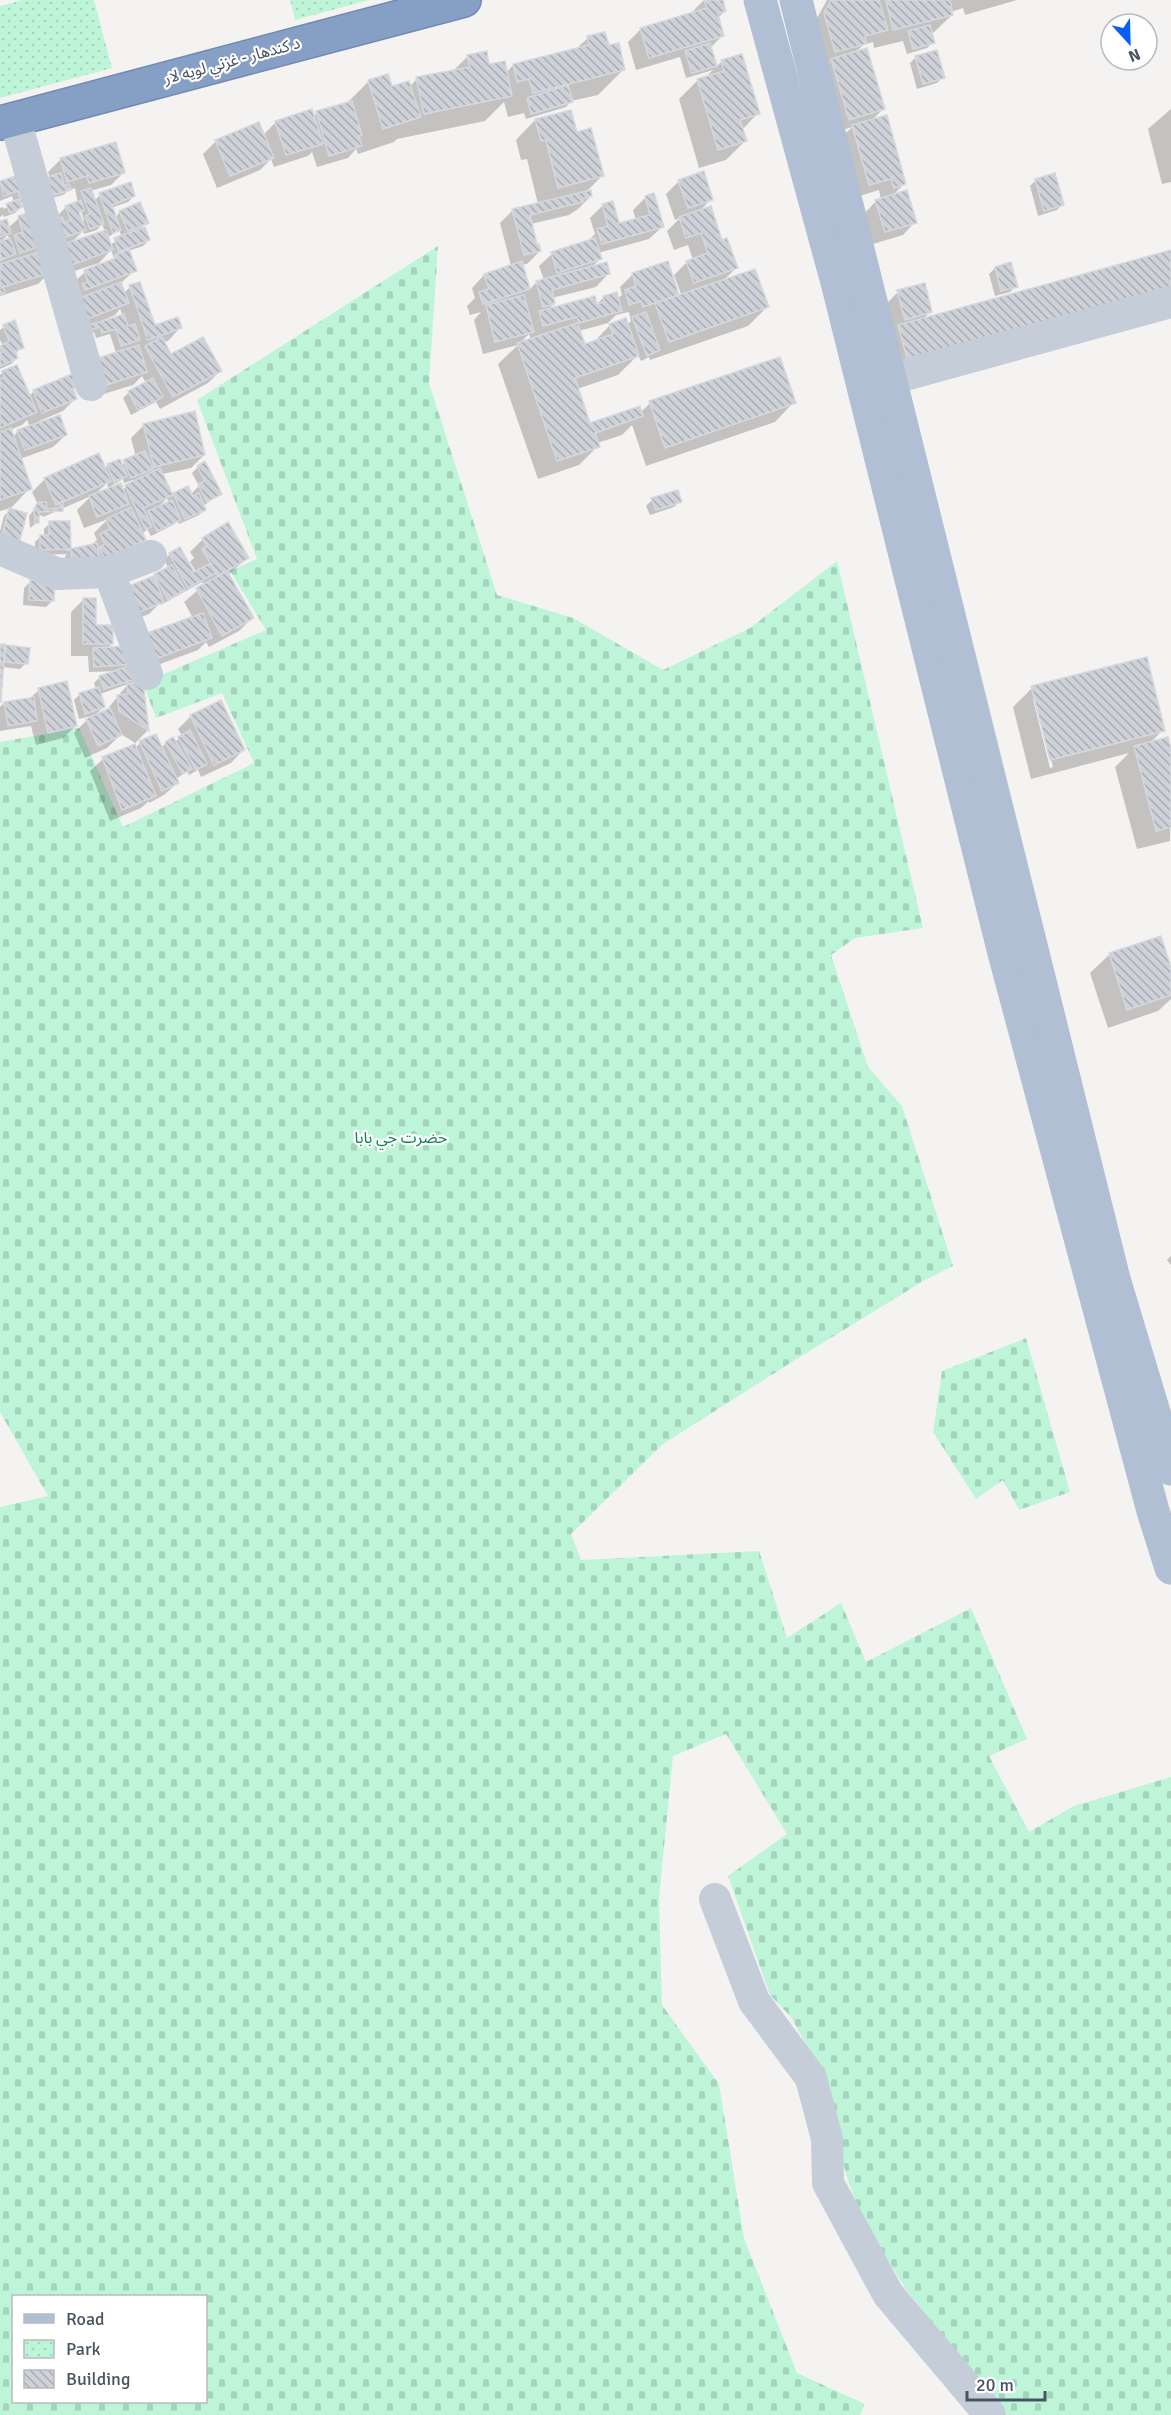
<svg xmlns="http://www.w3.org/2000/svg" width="1171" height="2415" font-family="Signika,'Noto Sans Arabic',sans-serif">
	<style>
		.cemetery { fill: url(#cemetery-stones); fill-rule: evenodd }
		.park { fill: url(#park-dots) }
		.shadow { fill: #0003; fill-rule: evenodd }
		.building { fill: url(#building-back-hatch); stroke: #d6d8de; stroke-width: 1.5 }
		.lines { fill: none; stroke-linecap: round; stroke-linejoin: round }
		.highway-casing { stroke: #718ab1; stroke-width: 36 }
		.street { stroke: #c5cdd8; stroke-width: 32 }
		.primary { stroke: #b0bfd3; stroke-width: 33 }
		.highway { stroke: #869fc5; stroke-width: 33 }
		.labels { text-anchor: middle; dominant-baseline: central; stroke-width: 4.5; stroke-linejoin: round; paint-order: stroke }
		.street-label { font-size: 16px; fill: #485362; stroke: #fff }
		.park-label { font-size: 16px; fill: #0d8252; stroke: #fff }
	</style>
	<defs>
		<pattern id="cemetery-stones" width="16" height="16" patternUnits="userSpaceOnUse" patternTransform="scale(1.5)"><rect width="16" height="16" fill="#bef5d8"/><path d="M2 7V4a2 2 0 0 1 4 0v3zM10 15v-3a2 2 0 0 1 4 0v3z" fill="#a5d4bc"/></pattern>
		<pattern id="park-dots" width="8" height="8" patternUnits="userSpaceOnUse" patternTransform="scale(1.5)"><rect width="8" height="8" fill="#bef5d8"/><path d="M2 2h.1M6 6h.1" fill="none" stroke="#a5d4bc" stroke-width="1.8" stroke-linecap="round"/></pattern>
		<pattern id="building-back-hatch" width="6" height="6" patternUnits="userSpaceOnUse" patternTransform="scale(1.5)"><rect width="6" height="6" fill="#ced1d8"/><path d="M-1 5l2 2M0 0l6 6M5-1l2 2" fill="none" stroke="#a9acb3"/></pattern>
	</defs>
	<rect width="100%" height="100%" fill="#f5f3f2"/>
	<g class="cemetery">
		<path d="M438,246L429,383L497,595L573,618L663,670L750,628L837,561L923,928L855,938L831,955L868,1067L902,1106L953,1266L925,1280L803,1355L663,1444L571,1534L581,1560L759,1551L787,1638L841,1603L866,1662L971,1608L1027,1739L989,1756L1029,1832L1074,1806L1171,1777V2415H1007L905,2288L862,2218L846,2175L824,2077L791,2017L770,1995L728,1876L787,1834L726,1734L673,1756L659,1898L662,2005L719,2084L744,2238L797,2373L865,2404L860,2415H0V1507L48,1496L0,1412V742L79,728L123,827L254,763L222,693L156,718L143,683L266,630L230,571L257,559L197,400ZM14,2296H206V2402H14Z"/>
		<polygon points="1026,1338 1070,1492 1019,1510 1003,1480 976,1499 933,1432 942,1371"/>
	</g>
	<g class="park">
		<polygon points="23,0 94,0 112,68 0,98 0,6"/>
		<polygon points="290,0 369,0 295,20"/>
	</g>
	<g class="shadow">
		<polygon points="704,0 722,0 725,11 718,18 723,35 710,48 716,67 722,61 758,113 742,130 745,141 726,160 699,168 679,99 698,80 705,78 713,70 686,78 680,57 636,70 628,42 641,29 692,14 692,12"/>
		<polygon points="827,0 1017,0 965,15 963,8 951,12 952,15 932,34 933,42 927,48 907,54 903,41 874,48 873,42 863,45 854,54 883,109 871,121 904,184 891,197 915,222 903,235 873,244 864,214 876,201 881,200 879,190 856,197 840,139 852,127 836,132 819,73 830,62 822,64 812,27"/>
		<polygon points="588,38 607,47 624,69 598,95 571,101 566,107 526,119 524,113 508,117 504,102 485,121 397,139 394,142 358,154 356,149 348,158 317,167 312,152 308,156 274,167 271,159 260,170 217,188 203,154 216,141 263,135 276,122 313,117 317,113 346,104 369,81 391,88 409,87 417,79 453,71 468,56 506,73 513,65 576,49"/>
		<polygon points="916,57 943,77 937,83 917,89 910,63"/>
		<polygon points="1171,109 1171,182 1162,184 1148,129"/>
		<path d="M535,120L576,134L602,176L585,193L591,196L578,209L569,215L531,224L536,246L540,251L527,264L521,265L529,290L537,282L544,280L539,266L552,254L586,243L595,234L590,218L603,205L618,225L636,220L633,210L646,197L662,227L649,239L598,253L600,259L591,268L608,274L596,287L552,298L554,304L547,310L596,305L604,297L617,299L622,295L620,287L633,274L678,297L681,294L674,275L687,262L693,260L688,245L674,250L667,231L680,218L675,220L666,194L679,181L711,199L699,212L721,242L736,268L722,282L767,307L748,326L650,360L649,357L641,361L638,355L618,375L577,389L590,425L641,412L650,403L794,402L775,422L646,466L632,425L622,435L597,443L598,446L579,465L538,479L498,364L518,345L483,354L474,320L481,312L470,315L467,306L475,298L472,288L484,275L511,266L500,223L513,210L538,204L527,159L521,160L516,140ZM629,312L631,321L627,325H610L593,343L584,346L579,331L608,323L616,315ZM529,334L531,340L519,344Z"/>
		<path d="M61,159L123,173L111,185L90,191L94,201L100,195L134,196L128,202L111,208L115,218L120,212L147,222L138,231L149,240L143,246L128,251L135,270L120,284L124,293L130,287L154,326L180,328L168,341L163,342L170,356L220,371L208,383L160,409L156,402L131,415L123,398L129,392L146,383L142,376L133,385L84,400L79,384L72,391L75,399L63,411L39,421L40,423L66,435L53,447L20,459L30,488L11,508L0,511V375L3,372L29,396L34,391L77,374L116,353L110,334L96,338L94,332L86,335L85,333L95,323L74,330L72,284L85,272L110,262L114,258L111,250L99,263L56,277L53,269L38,284L0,296V261L5,259V256L0,258V243L9,240L8,235L0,242V222L8,228L30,208L50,178L48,172ZM75,188L78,203L66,207L56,217L49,199L63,195L69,190ZM81,211L84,220L82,222L78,214ZM102,224L105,232L70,244L83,231L84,234L97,230ZM119,230L122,237L110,245L107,238ZM43,245L45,252L32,256ZM120,309L123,316L104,322L103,320L115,315ZM27,420L30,427L18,431L13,437L10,430L22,425Z"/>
		<polygon points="24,175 25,202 19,203 21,207 15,213 4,217 3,215 0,217 0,208 3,207 4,209 14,203 12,196 0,201 0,183"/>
		<polygon points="1036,180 1063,204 1057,210 1038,216 1030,186"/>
		<polygon points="1171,251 883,387 885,305 898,292 930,312 922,320"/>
		<polygon points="995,268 1016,286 1010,292 995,296 989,274"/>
		<polygon points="4,327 22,347 15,354 17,358 11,364 0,369 0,348 3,346 0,340 0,330"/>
		<path d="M144,425L204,455L191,468L162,474L172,496L174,494H191L199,486L192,473L198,467L220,494L203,506L205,509L199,515L179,524L178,521L173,525L151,536L147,529L142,535L144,539L131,552L67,569L65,556L67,554L35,555V542L41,536H44V529L50,523L69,548L66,551L90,546L97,540L94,533L108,519L84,528L77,510L91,496L43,517L42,515L38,517V522L30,528L29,516L38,505L32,492L45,479L104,469L108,465H121L136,457L131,438ZM123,479L124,483L133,480L134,482L122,490L112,489L111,486ZM107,483L109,490L93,496L104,486ZM167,498L169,503L157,508Z"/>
		<polygon points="652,500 680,501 674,507 650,515 646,506"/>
		<polygon points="10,510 0,546 0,531 4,516"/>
		<polygon points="203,539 247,558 228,575 252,618 239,631 209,647 206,642 198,650 136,673 138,677 130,685 142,684 147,731 135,743 121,734 107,748 85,758 74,733 87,720 105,712 128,684 100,694 104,707 95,715 79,719 74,700 80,694 96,689 94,683 100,677 118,671 89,672 88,656 71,656 71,612 84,599 94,626 112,644 107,648 125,647 193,618 184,602 204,585 202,582 161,605 160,603 149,614 124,624 152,579 169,569 164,560 170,554 193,574 196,572 190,562 194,558 190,552"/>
		<polygon points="30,582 52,601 46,607 23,605 24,588"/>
		<polygon points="0,646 3,651 7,647 26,663 20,669 2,667 0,690"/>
		<path d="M1032,688L1163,730L1150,743L1171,755L1170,841L1137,849L1115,767L1129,753L1031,779L1013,707ZM1033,699H1036L1053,767L1050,768Z"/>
		<polygon points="39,690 76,726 63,738 36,745 31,726 0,731 0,707 4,703 29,699"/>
		<polygon points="191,716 243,750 231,763 201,777 198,770 189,775 187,771 176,779 177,783 164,795 149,803 149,801 141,808 110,821 90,771 103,759 135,748 140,743 161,748 166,743 175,742 182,736 178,729"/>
		<polygon points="1110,954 1171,972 1171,999 1158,1011 1108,1028 1090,973"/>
		<polygon points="1171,1256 1171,1265 1167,1260"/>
	</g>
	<g class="building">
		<polygon points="704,0 723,0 726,11 718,14 724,36 649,58 640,28 707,8"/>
		<polygon points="831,0 879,0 888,30 865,36 866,44 835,52 824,13"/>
		<polygon points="886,0 950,0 953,15 893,30"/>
		<polygon points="930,25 935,43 913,49 908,31"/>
		<polygon points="605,32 609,45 619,43 625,70 533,93 529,79 517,82 513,64 589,45 587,36"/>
		<polygon points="710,43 717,66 692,73 685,51"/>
		<polygon points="867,48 885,109 849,120 831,59"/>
		<polygon points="937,50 945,78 923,84 915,56"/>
		<polygon points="487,51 489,64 505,61 512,96 424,114 416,77 470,67 467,55"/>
		<polygon points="742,54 760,114 740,120 747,141 718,150 697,79 724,71 721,60"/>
		<polygon points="388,74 392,86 409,81 421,117 383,129 368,80"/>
		<polygon points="568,85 573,102 531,114 527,98"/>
		<polygon points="352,101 362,135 359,136 362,146 329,156 316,111"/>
		<polygon points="312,109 323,144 286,155 275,121"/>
		<polygon points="571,110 577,132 591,128 604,176 558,188 546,140 541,141 535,119"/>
		<polygon points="887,115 906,184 894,188 891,179 869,185 852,125"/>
		<polygon points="259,122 274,158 230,176 215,140"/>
		<polygon points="116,142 125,173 89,183 87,176 67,182 60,158"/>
		<polygon points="704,171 713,200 688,208 678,180"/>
		<polygon points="25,173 32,196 21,200 18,191 4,196 0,181"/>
		<polygon points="61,173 64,186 69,184 71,190 42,198 37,180"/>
		<polygon points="1055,173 1064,205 1044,211 1035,179"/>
		<polygon points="131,182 135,196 112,205 121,230 113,233 99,193"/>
		<polygon points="91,188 104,224 90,229 85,216 90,214 81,191"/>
		<polygon points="591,190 592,196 582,199 583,202 530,215 537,244 539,244 541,251 524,255 512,209"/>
		<polygon points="907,190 917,223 885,232 875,200"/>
		<polygon points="654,193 664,227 602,244 597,229 608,226 602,204 613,201 619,223 650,215 645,196"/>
		<polygon points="19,199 23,207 10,213 6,204"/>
		<polygon points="81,200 84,210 79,212 86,230 58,240 58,219 62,217 65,223 71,220 65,206"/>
		<polygon points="140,202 149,223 128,231 119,211"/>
		<polygon points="711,206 722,240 727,238 738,268 694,283 686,261 708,253 701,233 686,238 679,217"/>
		<polygon points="31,212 46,244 20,253 14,235 23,232 18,216"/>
		<polygon points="7,219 11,233 0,237 0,221"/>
		<polygon points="145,227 150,240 119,252 114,238"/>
		<polygon points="106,230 113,250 69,266 61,245"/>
		<polygon points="10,238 16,254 0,260 0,241"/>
		<polygon points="595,238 602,259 557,273 551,252"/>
		<polygon points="129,249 137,271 85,290 82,284 88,282 84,270 116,258 115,255"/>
		<polygon points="46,250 53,272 3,287 5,293 0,294 0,264"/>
		<polygon points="1171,250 1171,290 908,362 898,325"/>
		<polygon points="522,261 530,289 483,304 479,292 489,289 484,274"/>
		<polygon points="668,261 679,295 643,307 641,301 629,305 625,290 636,286 632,273"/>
		<polygon points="607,262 610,274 552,290 555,304 543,307 536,281"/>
		<polygon points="1011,262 1018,287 1001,291 995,267"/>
		<polygon points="755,269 769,307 669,342 655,303"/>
		<polygon points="121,282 129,303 87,319 80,298"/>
		<polygon points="140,282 155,325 178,317 182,328 148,340 129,285"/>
		<polygon points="925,283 932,312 905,320 897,290"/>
		<polygon points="617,292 622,311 579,323 577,317 543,326 539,311 595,296 597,304 604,302 603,296"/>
		<polygon points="524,295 534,332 495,342 486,305"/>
		<polygon points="646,312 660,350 647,356 632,317"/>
		<polygon points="124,314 128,326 135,324 140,340 121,346 116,329 102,333 100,327 91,330 90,325"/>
		<polygon points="626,318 639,356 575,378 590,423 640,406 643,416 595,433 600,447 557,461 517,343 577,323 585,344 613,334 609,324"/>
		<polygon points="15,320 24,348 15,351 18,358 0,366 0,353 2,352 0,346 9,341 3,325"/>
		<polygon points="162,337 171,354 203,337 222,371 173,397 145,346"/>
		<polygon points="139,345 147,372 97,388 88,361"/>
		<polygon points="780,357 796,403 665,448 649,401"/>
		<polygon points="17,365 37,412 0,428 0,379 5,377 2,371"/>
		<polygon points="77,372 81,385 73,388 77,399 42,413 33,390"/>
		<polygon points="153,378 163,397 138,410 128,391"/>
		<polygon points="195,411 205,455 154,467 143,424"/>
		<polygon points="60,415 67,435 25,450 17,430"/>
		<polygon points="11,428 32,489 0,500 0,432"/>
		<polygon points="145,451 153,469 131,478 123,460"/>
		<polygon points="99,453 111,481 56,505 44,478"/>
		<polygon points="120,459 127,476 114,482 107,464"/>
		<polygon points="205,461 222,494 207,502 198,484 205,481 197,466"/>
		<polygon points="160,468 173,495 143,508 152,526 146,530 125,485"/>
		<polygon points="121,483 129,504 97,517 89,496"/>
		<polygon points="188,486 193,496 199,493 206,510 185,519 173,493"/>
		<polygon points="678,490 682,502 656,510 651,498"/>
		<polygon points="172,500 181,520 157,531 148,511"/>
		<polygon points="38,502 46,502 47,509 60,508 60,502 63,502 63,511 39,512 39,523 35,523 34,509"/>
		<polygon points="131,507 146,540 105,559 99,547 105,544 100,534 110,529 106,519"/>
		<polygon points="9,508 27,513 19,544 1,540"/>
		<polygon points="49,521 70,521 71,549 40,550 40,535 49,535"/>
		<polygon points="228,522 249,558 218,576 202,549 207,546 202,538"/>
		<polygon points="97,543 100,559 73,564 70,549"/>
		<polygon points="180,547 194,572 211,563 216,573 188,588 169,553"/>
		<polygon points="172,565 185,590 168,600 154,574"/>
		<polygon points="227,571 254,618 222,636 196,588"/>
		<polygon points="154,576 164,602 137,613 126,587"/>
		<polygon points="30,580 55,581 54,601 29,600"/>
		<polygon points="83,598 96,598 96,625 113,625 113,644 83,644"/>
		<polygon points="203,613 212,638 150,661 141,635"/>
		<polygon points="0,644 5,644 1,702 0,702"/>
		<polygon points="6,645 30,648 28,664 4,662"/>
		<polygon points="126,646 135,664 94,667 93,648"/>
		<polygon points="1147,657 1165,731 1050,760 1031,686"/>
		<polygon points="135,664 139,678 104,689 99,676"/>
		<polygon points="67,681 77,726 48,733 38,688"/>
		<polygon points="143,682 149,731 119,711 117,695 128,694 127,684"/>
		<polygon points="99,687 105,707 85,714 79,693"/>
		<polygon points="34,697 37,721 8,726 4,702"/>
		<polygon points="221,700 245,750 214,765 190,715"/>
		<polygon points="110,708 122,735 98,746 86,719"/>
		<polygon points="190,730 207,764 196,770 178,737"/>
		<polygon points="156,734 179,783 162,791 139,741"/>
		<polygon points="173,737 192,769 183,774 165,742"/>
		<polygon points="1168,737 1171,749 1171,827 1156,831 1134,746"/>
		<polygon points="135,744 156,796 122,810 102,757"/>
		<polygon points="1161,936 1171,967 1171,995 1127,1010 1109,953"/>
	</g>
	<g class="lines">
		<g class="highway-casing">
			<polyline id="highway" points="0,123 464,0"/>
		</g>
		<g class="street">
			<polyline points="15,119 91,385"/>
			<polyline points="890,379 1171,302"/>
			<polyline points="0,549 58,574 109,572 151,556"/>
			<polyline points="109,572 147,674"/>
			<polyline points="715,1899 754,2001 811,2078 827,2139 828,2183 888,2294 990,2415"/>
		</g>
		<g class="primary">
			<polyline points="760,0 838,286 1004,953 1153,1511 1171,1568"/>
			<polyline points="796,0 1114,1279 1171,1469"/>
		</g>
		<use href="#highway" class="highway"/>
	</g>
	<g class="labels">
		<g class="street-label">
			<text transform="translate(232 61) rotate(-15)">د کندهار - غزني لويه لار</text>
		</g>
		<g class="park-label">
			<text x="401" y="1138">حضرت جي بابا</text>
		</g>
	</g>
	<rect x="12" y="2295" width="195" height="108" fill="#ffffff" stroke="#b6bac0" stroke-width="1.5"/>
	<rect x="24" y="2314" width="30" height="9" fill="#b0bfd3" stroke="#b6bac0" stroke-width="1.5"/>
	<text x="66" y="2325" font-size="18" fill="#485362">Road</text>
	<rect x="24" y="2340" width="30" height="18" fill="url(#park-dots)" stroke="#b6bac0" stroke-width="1.5"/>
	<text x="66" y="2355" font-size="18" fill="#485362">Park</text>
	<rect x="24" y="2370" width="30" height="18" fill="url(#building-back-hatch)" stroke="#b6bac0" stroke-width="1.5"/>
	<text x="66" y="2385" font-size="18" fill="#485362">Building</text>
	<g transform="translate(1129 42) rotate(158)"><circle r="28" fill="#ffffff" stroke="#b6bac0" stroke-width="1.5"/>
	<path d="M0-4.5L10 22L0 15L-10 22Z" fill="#075cfa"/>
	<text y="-9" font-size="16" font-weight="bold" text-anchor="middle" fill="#485362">N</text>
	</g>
	<path d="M967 2391v9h78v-9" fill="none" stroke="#485362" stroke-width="3"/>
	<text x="976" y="2391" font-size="18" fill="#485362" stroke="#ffffff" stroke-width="4.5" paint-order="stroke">20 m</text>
</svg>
